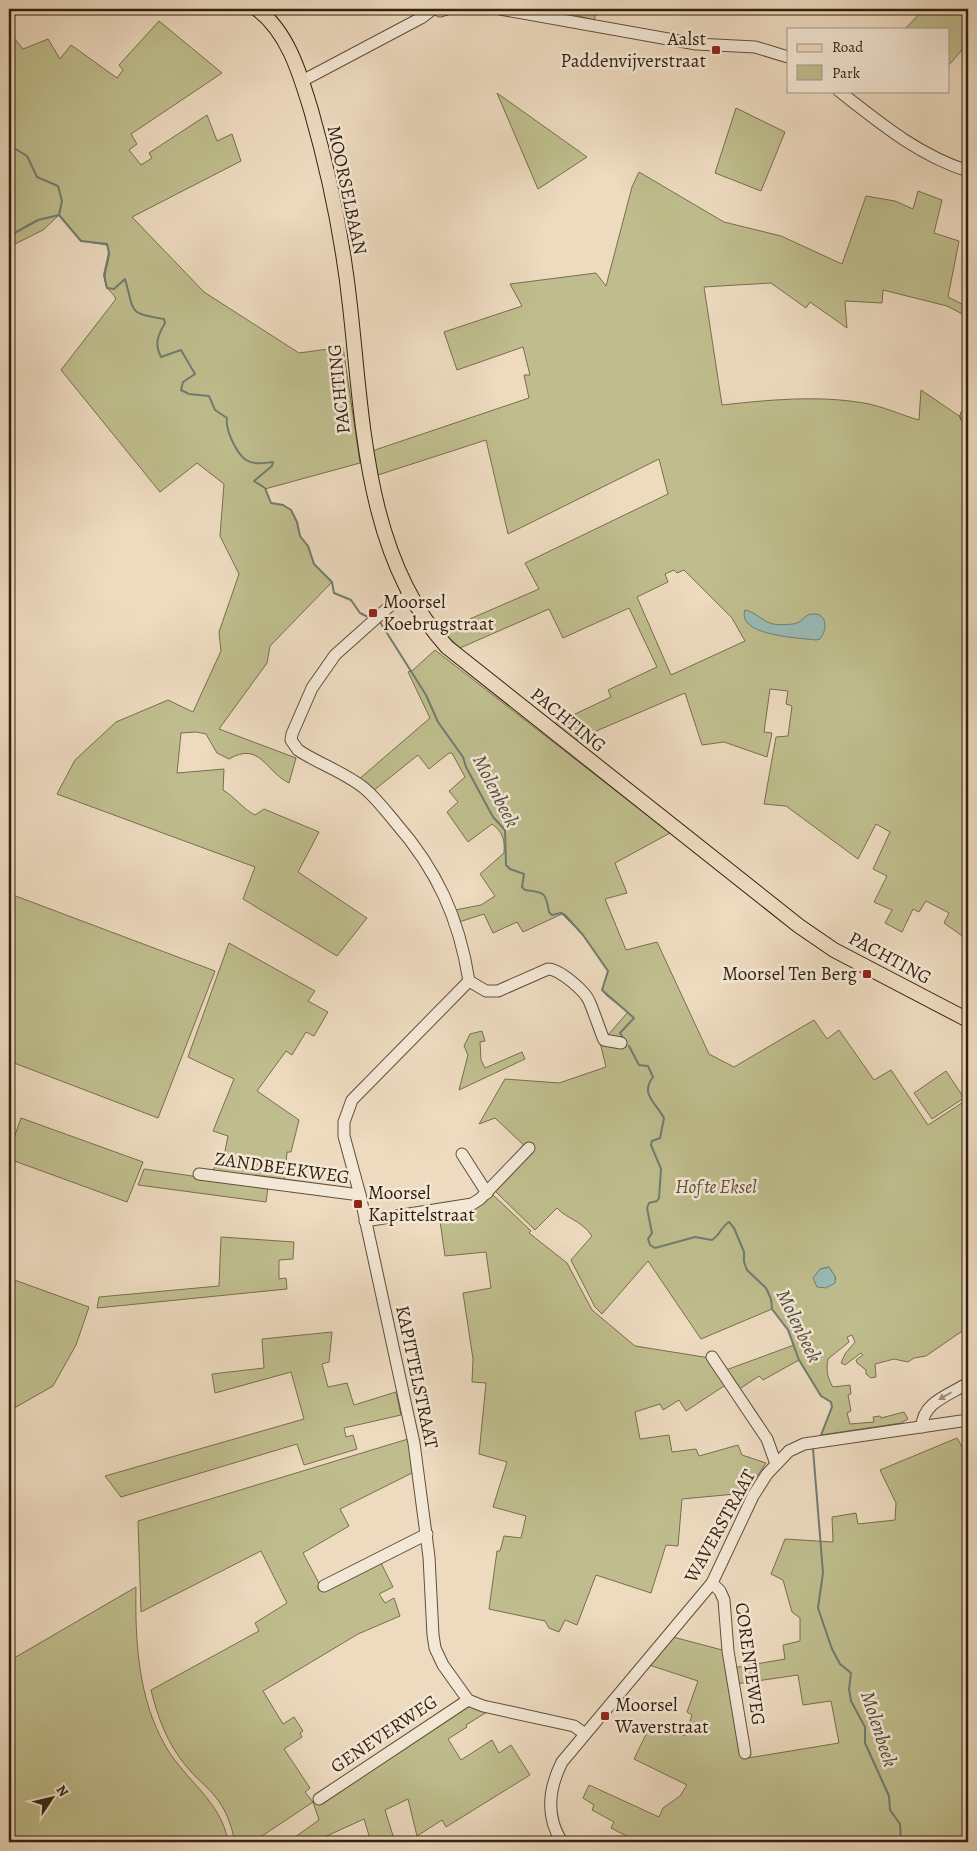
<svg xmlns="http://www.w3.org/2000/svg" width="977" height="1851" font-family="Alegreya,serif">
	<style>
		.green { fill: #bfbd8d; stroke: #796e4d; fill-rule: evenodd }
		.water { fill: #99bab4; stroke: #707c71 }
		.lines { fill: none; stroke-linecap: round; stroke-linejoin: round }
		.stream { stroke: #707c71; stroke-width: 2 }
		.minor-casing { stroke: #624e3a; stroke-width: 13 }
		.major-casing { stroke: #331f0d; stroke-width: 16 }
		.minor { stroke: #f3e7d5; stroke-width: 11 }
		.major { stroke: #eddabf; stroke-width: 14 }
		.oneway { fill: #9d8d7b }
		.poi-dot { fill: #8f2418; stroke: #f3e7d5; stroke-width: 2 }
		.labels { text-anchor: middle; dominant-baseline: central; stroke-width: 5; stroke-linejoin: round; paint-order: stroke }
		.poi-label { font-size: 19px; fill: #331f0d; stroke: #f3e7d5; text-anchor: start }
		.street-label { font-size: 19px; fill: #331f0d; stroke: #f3e7d5 }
		.park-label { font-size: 19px; font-style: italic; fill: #5d4e33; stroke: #f3e7d5 }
		.water-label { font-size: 20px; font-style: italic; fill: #524e3f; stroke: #f3e7d5 }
	</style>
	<rect width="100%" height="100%" fill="#eddabf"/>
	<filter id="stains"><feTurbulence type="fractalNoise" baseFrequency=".004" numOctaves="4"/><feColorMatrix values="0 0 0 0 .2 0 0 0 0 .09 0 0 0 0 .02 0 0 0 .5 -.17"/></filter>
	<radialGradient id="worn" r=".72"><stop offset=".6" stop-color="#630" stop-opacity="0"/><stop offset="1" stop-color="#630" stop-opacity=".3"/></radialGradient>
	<g class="green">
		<polygon points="569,9 598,9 594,20 567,13"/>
		<polygon points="924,9 968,9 968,43 948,66 948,29 905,29"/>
		<path d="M159,21L222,73L131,134L137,144L129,150L141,165L152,158L149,153L207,115L217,141L232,134L241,161L132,217L204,292L299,353L343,347L360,463L265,489L271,503L283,505L291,510L297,522L300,536L308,546L314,564L332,582L270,646L267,663L219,729L296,758L289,783C265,771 260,741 229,759L217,753L206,734L196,732L181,733L177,773L224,769L223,790C235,797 243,809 255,815L264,809L319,832L298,872L367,918L337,956L243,899L255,867L57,794L75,760L116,722L168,700L193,712L221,651L219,632L239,574L220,536L224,484L197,463L160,492L61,370L116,299C114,294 108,290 106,286C101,272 114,258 107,245L81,241L59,215L43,230L9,247V32L23,49L48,39L60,59L71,45L117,78L123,70L119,65Z"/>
		<polygon points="497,93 587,157 538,189"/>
		<polygon points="736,108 785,132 761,191 715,173"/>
		<path d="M639,172L724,222L781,236L842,264L866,196L895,201L913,209L918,191L942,200L934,233L959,241L948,297L968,307V317L947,306L883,290L882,303L845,301L847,328L810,302L806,308L771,283L704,287L722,405C768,400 817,395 864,403C882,406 901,415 919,420L921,390L968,422V940L944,923L949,913L926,901L919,912L913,909L902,932L885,923L892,910L874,902L887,876L873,869L890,832L876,824L858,859L786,806L764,804L776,737L788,736L792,706L786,704L788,691L770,689L764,732L772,733L767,757L724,742L702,745L685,693L573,741L554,724L611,697L608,690L657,667L629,608L563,638L549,609L460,648L442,631L539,589L525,563L668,494L659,459L508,534L486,440L378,475L372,451L529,398L524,375H530L523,347L457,370L444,332L522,306L510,284L596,273L606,286L632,187ZM674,570L677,573L684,570L732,618L745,641L671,675L637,597L668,582L665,574Z"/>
		<path d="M435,650L670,833L615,863L627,893L605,899L626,950L657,942L709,1054L734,1067L814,1020L827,1039L839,1030L874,1080L891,1070L928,1125L968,1099V1327L926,1356L914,1358L908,1362L894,1359L875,1364L876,1377L871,1378L866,1374V1370L857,1363L856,1360L863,1355L861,1353L845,1365L841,1363L845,1354L855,1342L852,1335L847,1337L849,1342L828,1359C826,1369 827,1378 833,1387L850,1385L851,1394L848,1395L851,1411L847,1413L850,1424L874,1422L873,1417L880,1416L881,1418L904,1412L908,1419L901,1423L821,1435L832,1407L831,1402L821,1396L799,1360L763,1380L759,1376L738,1390L726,1370L794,1345L788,1330L772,1309L701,1339L648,1261L602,1314L595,1307L571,1260L592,1236C580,1219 568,1220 557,1208L535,1230L494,1190L529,1150L495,1118L479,1124L505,1079L559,1083L606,1067L599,1038L607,1036L628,1012L607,996L602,990L608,971L583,935L562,914L523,932L517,922L493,933L484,914L459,922L455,910L481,905L495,896L480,874L504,853C505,840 503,832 492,824L468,842L447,812L458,802L449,791L465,777L452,753H449L429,769L418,755L373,791L358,780L430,718L408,672L413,670ZM829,1267L836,1279L815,1283L820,1269Z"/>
		<polygon points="13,895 215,971 158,1118 9,1061 9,904"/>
		<polygon points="229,943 315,991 308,1001 328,1012 314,1036 306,1032 292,1055 286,1051 257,1091 299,1120 291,1152 287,1152 284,1184 212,1174 219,1155 224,1156 228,1136 213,1131 234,1079 188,1057"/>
		<polygon points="482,1031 485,1041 480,1042 481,1060 485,1068 522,1052 525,1059 459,1090 468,1055 464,1046 470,1034"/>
		<polygon points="946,1071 964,1098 932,1119 914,1093"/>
		<polygon points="21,1118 143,1162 127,1202 9,1159 9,1152"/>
		<polygon points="144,1169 268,1187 266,1202 138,1185"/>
		<polygon points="491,1193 531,1231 529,1233 567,1263 592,1310 635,1346 710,1358 727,1384 686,1411 679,1400 663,1410 660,1404 635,1412 640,1439 669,1435 672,1452 696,1449 699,1456 738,1445 742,1455 766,1463 746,1493 682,1499 678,1546 666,1545 651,1593 596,1575 577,1625 565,1620 559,1632 549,1628 545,1621 489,1609 497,1551 500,1551 504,1536 521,1538 526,1516 493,1507 507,1462 479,1454 486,1383 472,1382 473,1359 463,1293 491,1288 486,1252 445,1256 440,1221 447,1219 445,1210"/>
		<polygon points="221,1237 294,1242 293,1259 279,1260 279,1279 286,1278 287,1289 97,1308 99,1297 219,1286"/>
		<polygon points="9,1278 89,1307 76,1345 53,1386 9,1411"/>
		<polygon points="332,1332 329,1362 322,1364 328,1387 347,1383 354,1405 396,1392 401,1415 344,1428 346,1437 353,1435 357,1449 304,1465 297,1444 121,1497 105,1476 304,1419 291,1372 215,1393 212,1374 264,1368 262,1339"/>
		<polygon points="957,1438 968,1457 968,1842 638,1842 611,1828 614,1822 592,1810 594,1805 583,1798 589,1785 659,1817 663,1808 680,1796 687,1785 634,1759 651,1724 685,1736 692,1715 687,1712 698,1681 649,1665 673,1637 726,1651 748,1758 839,1743 831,1701 803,1705 798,1675 736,1684 733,1668 785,1659 783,1645 800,1641 800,1618 792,1612 783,1580 771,1574 785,1539 833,1542 832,1517 856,1513 858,1524 895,1520 896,1503 880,1470"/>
		<path d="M408,1439L414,1472L340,1509L349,1526L303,1553L322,1589L379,1559L393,1587L379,1594L385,1603L394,1598L400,1616L358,1634L263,1691L283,1724L294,1717L303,1731L300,1733L302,1737L284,1749L310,1788L305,1792L313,1802L464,1705L487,1712L466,1725L467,1727L448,1739L461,1760L492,1740L499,1753L511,1745L530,1775L446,1827L442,1820L417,1836L408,1799L385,1810L395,1842H371L364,1819L320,1839L321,1842H288L319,1820L313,1802L253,1842H235C232,1828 227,1812 218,1800C209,1787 195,1778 186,1766C167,1743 158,1718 151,1690L259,1631L255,1623L287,1603L261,1551L141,1612L138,1521Z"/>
		<path d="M136,1587C135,1641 138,1699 166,1747C185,1780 222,1802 228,1842H9V1661Z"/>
	</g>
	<g class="water">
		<path d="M745,610C756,612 763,622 773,624C779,625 791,625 797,623C803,621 805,614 813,614C828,613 827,631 820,639L816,640C801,638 736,636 745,610Z"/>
		<polygon points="829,1267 835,1276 835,1283 826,1288 817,1287 813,1278 820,1269"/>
	</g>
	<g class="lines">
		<g class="stream">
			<path d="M9,145L27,156L37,177L58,186L62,201L59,215L81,241L107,244L109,253L104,275L107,288L114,289L125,279C135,314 128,313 164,319L165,323C158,335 154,344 161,357L181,350L195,374L183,382L181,390L189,394L209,396L215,410L227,418C225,429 236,453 246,460C254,465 264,463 273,462L272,466L254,481L265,488L271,503L283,505L291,510L297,522L300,536L308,546L314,564L332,582L334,593L351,600L360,613L368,617"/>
			<polyline points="9,236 38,220 59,215"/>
			<path d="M380,622L426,695L438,722L463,757L466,767L493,817L505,830L506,865L510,869L524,874L522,887L525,890C545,892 546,893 549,912L552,915L561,913L565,915L583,935L608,971L602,990L634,1018L620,1033L623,1038"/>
			<path d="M629,1046L639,1065L648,1066L653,1077C640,1094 655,1102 664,1118L660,1138L652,1141L651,1145L661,1169L659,1198L657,1201L649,1203L647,1208L652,1233L648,1239L650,1245L655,1248L695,1237L712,1240C720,1235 721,1227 729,1222L734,1228L744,1252V1262L747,1270L766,1288L771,1299L772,1309L788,1330L799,1360L821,1396L831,1402L832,1407L821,1435"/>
			<polyline points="813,1449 823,1573 818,1608 832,1649 840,1664 851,1673 849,1689 851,1701 865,1727 865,1743 889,1796 890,1810 900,1824 901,1842"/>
		</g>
		<g class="minor-casing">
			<g id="minor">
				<polyline points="438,9 440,11 447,9"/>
				<polyline points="500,9 696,44 755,47 788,57"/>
				<polyline points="302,81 421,18 433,9"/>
				<path d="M839,91C880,123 918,155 968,171"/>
				<polyline points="966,416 968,415"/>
				<path d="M410,595L391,605L335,655L312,688L292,734L291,740L298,750C319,764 344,772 364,788C376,798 385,810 395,822C437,870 459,918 469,981"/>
				<polyline points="469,981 352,1100 344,1122 344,1136 360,1195 414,1443 429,1557 433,1635 435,1648 443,1665 468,1700 483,1706 574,1726 585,1734"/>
				<path d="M469,981L486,991H498L548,969C559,969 586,991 590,1003C595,1015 599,1028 604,1040L621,1043"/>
				<polyline points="462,1154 487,1193"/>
				<polyline points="199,1174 360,1195"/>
				<polyline points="365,1221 472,1204 480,1199 529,1148"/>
				<polyline points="712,1357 767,1439 776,1464"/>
				<path d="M922,1427C922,1402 950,1395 968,1383"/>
				<polyline points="712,1583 720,1591 724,1600 728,1651 745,1753"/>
				<polyline points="324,1586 427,1534"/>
				<polyline points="319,1799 468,1700"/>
				<path d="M562,1842C545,1816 549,1788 562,1762L712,1583L753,1496L767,1474L789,1451L804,1444L968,1420"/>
			</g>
		</g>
		<g class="major-casing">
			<path id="major" d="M257,9C288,32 300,74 311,110C329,173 343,241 350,306C363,421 365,557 447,647L799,926L834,950L968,1020"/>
		</g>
		<use href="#minor" class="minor"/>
		<use href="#major" class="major"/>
	</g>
	<defs><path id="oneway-solid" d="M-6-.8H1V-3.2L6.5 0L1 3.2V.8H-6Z" transform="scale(1.25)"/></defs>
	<use class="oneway" href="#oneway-solid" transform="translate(945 1396) rotate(150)"/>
	<g class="poi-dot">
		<rect x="711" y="45" width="10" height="10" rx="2.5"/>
		<rect x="368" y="608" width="10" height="10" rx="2.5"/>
		<rect x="862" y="969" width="10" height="10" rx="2.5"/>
		<rect x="353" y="1199" width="10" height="10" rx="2.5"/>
		<rect x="600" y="1711" width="10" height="10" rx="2.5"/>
	</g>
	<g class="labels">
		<g class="poi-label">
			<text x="706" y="39" text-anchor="end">Aalst<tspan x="706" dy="22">Paddenvijverstraat</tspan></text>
			<text x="383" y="602">Moorsel<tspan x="383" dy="22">Koebrugstraat</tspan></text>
			<text x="857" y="974" text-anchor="end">Moorsel Ten Berg</text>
			<text x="368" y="1193">Moorsel<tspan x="368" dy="22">Kapittelstraat</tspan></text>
			<text x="615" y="1705">Moorsel<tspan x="615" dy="22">Waverstraat</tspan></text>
		</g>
		<g class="street-label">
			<text transform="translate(347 190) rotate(78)">MOORSELBAAN</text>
			<text transform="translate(339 389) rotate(-96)">PACHTING</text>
			<text transform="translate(568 720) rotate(39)">PACHTING</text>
			<text transform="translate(890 958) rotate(28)">PACHTING</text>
			<text transform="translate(282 1168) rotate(8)">ZANDBEEKWEG</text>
			<text transform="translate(417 1377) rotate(78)">KAPITTELSTRAAT</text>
			<text transform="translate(720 1526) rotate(-61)">WAVERSTRAAT</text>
			<text transform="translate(750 1664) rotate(82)">CORENTEWEG</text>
			<text transform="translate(384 1734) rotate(-34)">GENEVERWEG</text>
		</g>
		<g class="park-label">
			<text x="716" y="1187">Hof te Eksel</text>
		</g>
		<g class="water-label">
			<text transform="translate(496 791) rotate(63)">Molenbeek</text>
			<text transform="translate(799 1326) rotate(64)">Molenbeek</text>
			<text transform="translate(879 1729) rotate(72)">Molenbeek</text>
		</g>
	</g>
	<rect width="977" height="1851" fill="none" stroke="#eddabf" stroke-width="30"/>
	<rect x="10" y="10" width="957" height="1831" fill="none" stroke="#331f0d" stroke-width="2.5"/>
	<rect x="15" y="15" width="947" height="1821" fill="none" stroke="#331f0d"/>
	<rect x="787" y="28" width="162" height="65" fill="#f3e7d5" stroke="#a69785"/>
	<rect x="797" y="44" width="25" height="8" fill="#eddabf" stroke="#a69785"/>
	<text x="832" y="52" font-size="15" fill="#331f0d">Road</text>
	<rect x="797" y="65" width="25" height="15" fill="#bfbd8d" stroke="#a69785"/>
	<text x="832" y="78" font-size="15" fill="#331f0d">Park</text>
	<g transform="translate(52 1798) rotate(55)" stroke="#f3e7d5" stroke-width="4" paint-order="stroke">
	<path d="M0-4L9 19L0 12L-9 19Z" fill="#331f0d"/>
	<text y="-8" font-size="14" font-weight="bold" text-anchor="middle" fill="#331f0d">N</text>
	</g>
	<rect width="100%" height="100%" filter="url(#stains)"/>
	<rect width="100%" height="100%" fill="url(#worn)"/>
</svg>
